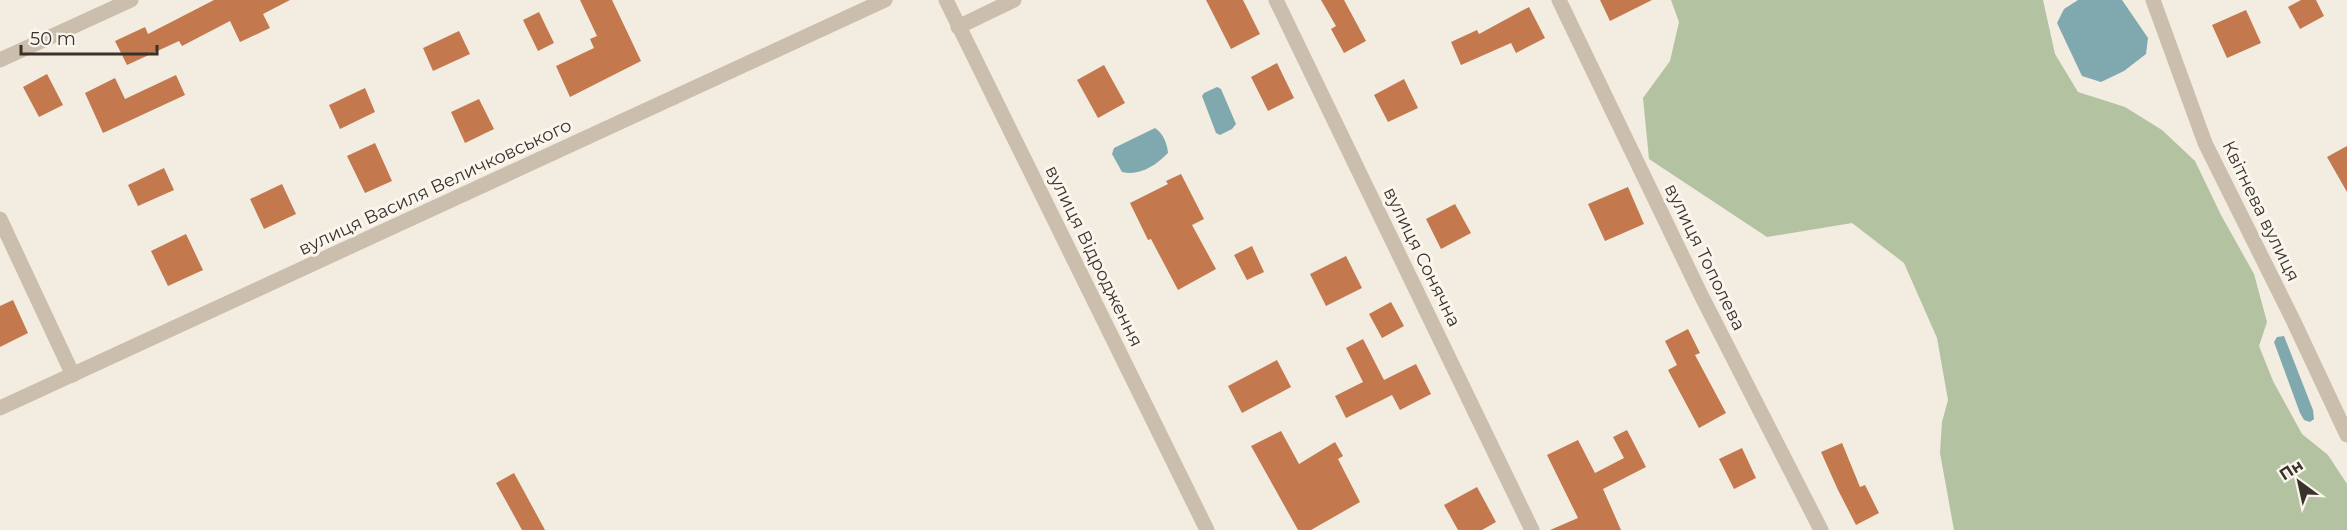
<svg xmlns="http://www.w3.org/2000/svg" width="2347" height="530" font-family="Montserrat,sans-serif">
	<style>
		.green { fill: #b3c2a0 }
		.water { fill: #80a8af }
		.building { fill: #c3784e }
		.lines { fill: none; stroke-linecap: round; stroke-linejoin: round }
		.minor { stroke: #cbbeac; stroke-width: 15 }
		.tertiary { stroke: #cbbeac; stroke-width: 15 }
		.labels { text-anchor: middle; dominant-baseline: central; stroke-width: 6; stroke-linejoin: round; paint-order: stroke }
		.street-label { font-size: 18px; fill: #39312b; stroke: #faf5ed }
	</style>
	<rect width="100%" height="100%" fill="#f3ece0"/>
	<polygon class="green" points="1671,0 2043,0 2055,54 2078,92 2125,107 2162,130 2195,161 2221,215 2254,274 2267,322 2259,346 2273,381 2302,434 2328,455 2347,484 2347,530 1954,530 1940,453 1942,422 1948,400 1937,338 1904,263 1852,223 1767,237 1649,159 1643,98 1670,61 1679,22"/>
	<g class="water">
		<polygon points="2078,0 2122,0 2148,38 2146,54 2124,71 2101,82 2082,76 2057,23 2064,9"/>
		<polygon points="1217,87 1221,89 1236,124 1232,129 1220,135 1216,133 1202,96 1204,93"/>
		<path d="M1155,128C1164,134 1167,144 1168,153C1155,166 1140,176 1122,172L1112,154L1114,148Z"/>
		<polygon points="2284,336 2313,410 2314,419 2310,422 2304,420 2300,413 2274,342 2277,337"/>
	</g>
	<g class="building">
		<polygon points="214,0 290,0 263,14 270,28 240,42 230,21 182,46 179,41 127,65 115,41 145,27 148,34"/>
		<polygon points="580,0 612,0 641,61 570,97 556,66 594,48 590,39 597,36"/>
		<polygon points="1206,0 1243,0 1260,34 1231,49"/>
		<polygon points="1321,0 1344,0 1366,41 1344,53 1331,29 1336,26"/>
		<polygon points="1600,0 1652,0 1610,21"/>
		<polygon points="2301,0 2316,0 2324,16 2300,29 2288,7"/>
		<polygon points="1529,7 1545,38 1516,53 1511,43 1461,65 1451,42 1477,30 1479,34"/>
		<polygon points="2246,10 2261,43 2227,58 2212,25"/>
		<polygon points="539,12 554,43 538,51 523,20"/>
		<polygon points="459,31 470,54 433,71 423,48"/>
		<polygon points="1277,63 1294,98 1268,111 1251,77"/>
		<polygon points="1104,65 1125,103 1098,118 1077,80"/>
		<polygon points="47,74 63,105 39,117 23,87"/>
		<polygon points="176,75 185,95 103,133 85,93 115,78 125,99"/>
		<polygon points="1404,79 1418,108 1388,122 1374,95"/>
		<polygon points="365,88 375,112 340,129 329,105"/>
		<polygon points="479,99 494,129 465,143 451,112"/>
		<polygon points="375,143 392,181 365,193 347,156"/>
		<polygon points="2347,146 2347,192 2327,157"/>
		<polygon points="164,168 174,190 138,206 128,185"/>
		<polygon points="1181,174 1204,219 1192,225 1216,269 1178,290 1151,239 1148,240 1130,203 1168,184 1166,181"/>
		<polygon points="282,184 296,214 264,229 250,199"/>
		<polygon points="1628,187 1644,224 1605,241 1588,204"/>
		<polygon points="1455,204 1471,233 1441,249 1426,219"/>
		<polygon points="186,234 203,270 168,286 151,251"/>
		<polygon points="1252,246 1264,272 1247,280 1234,255"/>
		<polygon points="1346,256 1362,288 1326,306 1310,274"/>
		<polygon points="13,300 28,333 0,347 0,306"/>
		<polygon points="1391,302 1404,326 1382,338 1369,314"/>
		<polygon points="1688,329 1700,353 1695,355 1726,413 1699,428 1668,370 1677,365 1665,341"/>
		<polygon points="1363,339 1384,380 1416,364 1431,394 1400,410 1392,395 1346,418 1335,396 1363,382 1346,348"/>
		<polygon points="1277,360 1291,387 1242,413 1228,386"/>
		<polygon points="1627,430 1646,467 1603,489 1621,530 1550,530 1578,518 1547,455 1578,440 1595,473 1624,458 1613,437"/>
		<polygon points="1281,431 1299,464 1335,442 1343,456 1338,459 1360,502 1311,530 1298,530 1251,446"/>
		<polygon points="1842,443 1860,487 1865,485 1879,513 1856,525 1838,490 1821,452"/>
		<polygon points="1742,448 1756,478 1734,489 1719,459"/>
		<polygon points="514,473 545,530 522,530 496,483"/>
		<polygon points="1477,487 1496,522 1482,530 1458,530 1444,505"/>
	</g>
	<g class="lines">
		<g class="minor">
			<polyline points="1276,0 1532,530"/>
			<polyline points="1559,0 1701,295 1821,530"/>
			<polyline points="2153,0 2205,143 2293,320 2347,435"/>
			<polyline points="958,27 1014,0"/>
			<polyline points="0,60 131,0"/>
			<polyline points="0,219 73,375"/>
			<polyline points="0,408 885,0"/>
		</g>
		<polyline class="tertiary" points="946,0 1207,530"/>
	</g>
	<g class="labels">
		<g class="street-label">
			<text transform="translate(435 187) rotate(-25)">вулиця Василя Величковського</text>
			<text transform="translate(2261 211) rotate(64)">Квітнева вулиця</text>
			<text transform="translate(1094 256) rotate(64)">вулиця Відродження</text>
			<text transform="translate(1422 257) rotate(64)">вулиця Сонячна</text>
			<text transform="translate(1705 257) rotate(64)">вулиця Тополева</text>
		</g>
	</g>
	<g transform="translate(2299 482) rotate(327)" stroke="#faf5ed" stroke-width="4.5" paint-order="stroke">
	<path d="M0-4.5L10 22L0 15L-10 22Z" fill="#39312b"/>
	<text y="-9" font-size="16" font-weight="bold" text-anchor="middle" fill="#39312b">Пн</text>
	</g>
	<path d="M21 45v9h136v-9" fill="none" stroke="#39312b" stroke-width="3"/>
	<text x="30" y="45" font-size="18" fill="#39312b" stroke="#faf5ed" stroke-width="4.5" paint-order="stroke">50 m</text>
</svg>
